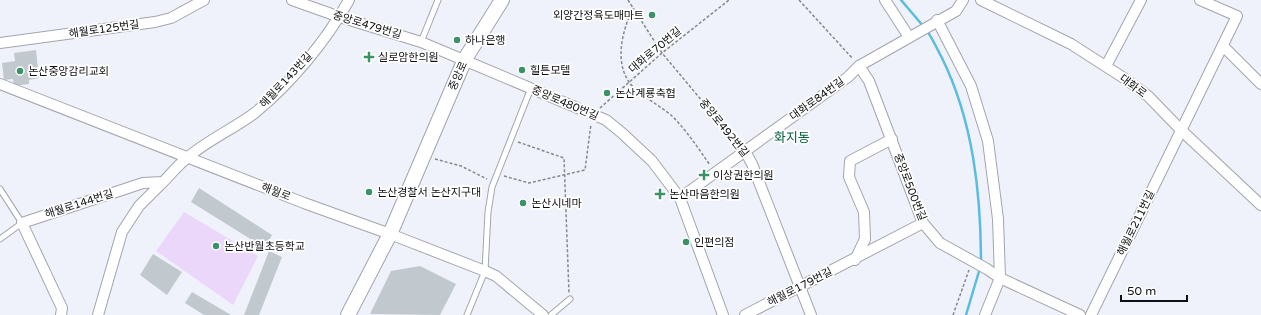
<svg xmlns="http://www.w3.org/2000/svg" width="1261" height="315" font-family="'Varela Round','Noto Sans KR',sans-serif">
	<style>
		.green { fill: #ebd7f9 }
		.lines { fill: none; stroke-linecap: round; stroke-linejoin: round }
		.stream { stroke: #5abde0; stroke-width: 2.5 }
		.building { fill: #c2c9ce }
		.service-casing { stroke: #a2a5ac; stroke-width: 7 }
		.minor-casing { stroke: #a2a5ac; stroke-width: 12 }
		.secondary-casing { stroke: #a2a5ac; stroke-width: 16 }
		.path { stroke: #85878d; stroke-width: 1.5; stroke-dasharray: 3 2; stroke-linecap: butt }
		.service { stroke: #fff; stroke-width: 5 }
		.minor { stroke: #fff; stroke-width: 10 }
		.secondary { stroke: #fff; stroke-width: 14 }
		.poi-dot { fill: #3a9267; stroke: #fff; stroke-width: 1.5 }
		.labels { text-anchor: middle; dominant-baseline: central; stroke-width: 3.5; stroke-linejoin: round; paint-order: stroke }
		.poi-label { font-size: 11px; fill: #0f1013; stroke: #fff; text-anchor: start }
		.street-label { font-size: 11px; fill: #0f1013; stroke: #fff }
		.quarter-label { font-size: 13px; fill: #05643f; stroke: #fff }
	</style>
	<rect width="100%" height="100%" fill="#eff2fa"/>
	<polygon class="green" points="184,212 258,256 233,305 156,251"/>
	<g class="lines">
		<g class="stream">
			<polyline points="901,0 924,27"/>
			<path d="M927,31C933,39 937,49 942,58C973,121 981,193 981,263"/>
			<polyline points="966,315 980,268"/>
		</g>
	</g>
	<g class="building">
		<polygon points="36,50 39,78 29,80 29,84 14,86 13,79 4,80 2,63 15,61 14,53"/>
		<polygon points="199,188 272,235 265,248 191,202"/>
		<polygon points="269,251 282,257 259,315 244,315"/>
		<polygon points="153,254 182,272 167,295 140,275"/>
		<polygon points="420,266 456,284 440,315 370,314 391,271"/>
		<polygon points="192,292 231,315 204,315 185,303"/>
	</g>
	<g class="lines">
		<g class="service-casing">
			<g id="service">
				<polyline points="421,42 438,0"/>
				<polyline points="0,189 22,223 0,239"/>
				<polyline points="467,315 485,271 488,212 492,187 531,88"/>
				<polyline points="551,315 570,299"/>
			</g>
		</g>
		<g class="minor-casing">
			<g id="minor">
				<polyline points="292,0 340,17 421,42 606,120 622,133 652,161 680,198 723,315"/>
				<polyline points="885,0 909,37"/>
				<polyline points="981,0 1071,44 1127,80 1148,96 1181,130 1261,205"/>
				<polyline points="937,20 971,86 988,141 998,219 1000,278 985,315"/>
				<polyline points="0,43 155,22 171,18 204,0"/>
				<polyline points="1223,46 1261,84"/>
				<polyline points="859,66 869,81 923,223 940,243 987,269 1000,278 1080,315"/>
				<polyline points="1106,66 1141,0"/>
				<polyline points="0,84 304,203 390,234 485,271 496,276 543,315"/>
				<polyline points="745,151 752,164 811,315"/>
				<polyline points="680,198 848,77 859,66 956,11 963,0"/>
				<polyline points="855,260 865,239 864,212 849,177 850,161 892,139"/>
				<path d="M61,315L62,308L22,223L143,183L163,182C171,174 178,165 187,158C207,140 234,129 256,112C292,82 326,41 349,0"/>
				<polyline points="98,315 122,232 139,206 163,182"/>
				<polyline points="745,315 923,223"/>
				<polyline points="1091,315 1237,16 1200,0"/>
			</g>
		</g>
		<g class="secondary-casing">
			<polyline id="secondary" points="348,315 390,234 465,59 502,0"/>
		</g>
		<g class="path">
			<polyline points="628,0 662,53 739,145"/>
			<polyline points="799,0 853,59"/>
			<path d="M633,8C623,29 614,60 629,82C636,93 661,106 672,116C687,131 698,148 710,165"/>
			<polyline points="600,108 662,53 729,0"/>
			<polyline points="518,142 564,158 569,293"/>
			<polyline points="435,159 461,166 487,179"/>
			<polyline points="504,176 529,183 585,170 591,124"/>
			<polyline points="953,315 969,270"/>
		</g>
		<use href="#service" class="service"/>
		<use href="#minor" class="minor"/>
		<use href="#secondary" class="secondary"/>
	</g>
	<g class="poi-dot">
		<circle cx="652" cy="15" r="4"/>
		<circle cx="457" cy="40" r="4"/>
		<path d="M367 51h4v4h4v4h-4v4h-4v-4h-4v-4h4z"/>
		<circle cx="522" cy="70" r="4"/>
		<circle cx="20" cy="71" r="4"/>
		<circle cx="607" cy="93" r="4"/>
		<path d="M702 169h4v4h4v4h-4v4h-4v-4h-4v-4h4z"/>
		<circle cx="369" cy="192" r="4"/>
		<path d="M658 188h4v4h4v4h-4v4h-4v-4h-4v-4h4z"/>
		<circle cx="523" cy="203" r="4"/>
		<circle cx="686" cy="242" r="4"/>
		<circle cx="216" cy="246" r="4"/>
	</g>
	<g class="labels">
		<g class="poi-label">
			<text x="644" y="15" text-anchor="end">외양간정육도매마트</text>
			<text x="465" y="40">하나은행</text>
			<text x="378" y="57">실로암한의원</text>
			<text x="530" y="70">힐튼모텔</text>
			<text x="28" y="71">논산중앙감리교회</text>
			<text x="615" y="93">논산계룡축협</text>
			<text x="713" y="175">이상권한의원</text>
			<text x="377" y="192">논산경찰서 논산지구대</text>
			<text x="669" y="194">논산마음한의원</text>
			<text x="531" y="203">논산시네마</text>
			<text x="694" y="242">인편의점</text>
			<text x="224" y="246">논산반월초등학교</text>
		</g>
		<g class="street-label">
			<text transform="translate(367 25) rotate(17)">중앙로479번길</text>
			<text transform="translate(104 29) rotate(-8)">해월로125번길</text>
			<text transform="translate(655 50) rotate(-40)">대화로70번길</text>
			<text transform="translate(458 76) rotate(-66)">중앙로</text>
			<text transform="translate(286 80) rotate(-47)">해월로143번길</text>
			<text transform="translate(1133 86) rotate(37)">대화로</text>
			<text transform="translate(817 99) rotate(-36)">대화로84번길</text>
			<text transform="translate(565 103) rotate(23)">중앙로480번길</text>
			<text transform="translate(724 128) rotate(51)">중앙로492번길</text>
			<text transform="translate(910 187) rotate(69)">중앙로500번길</text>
			<text transform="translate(276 192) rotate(21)">해월로</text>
			<text transform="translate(79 204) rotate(-18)">해월로144번길</text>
			<text transform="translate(1136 223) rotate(-64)">해월로211번길</text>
			<text transform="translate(800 287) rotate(-27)">해월로179번길</text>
		</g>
		<g class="quarter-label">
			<text x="792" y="138">화지동</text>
		</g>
	</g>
	<path d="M1121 295v6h66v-6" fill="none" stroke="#0f1013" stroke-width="2"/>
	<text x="1127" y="295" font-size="12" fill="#0f1013" stroke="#ffffff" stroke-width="3" paint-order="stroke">50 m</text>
</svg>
